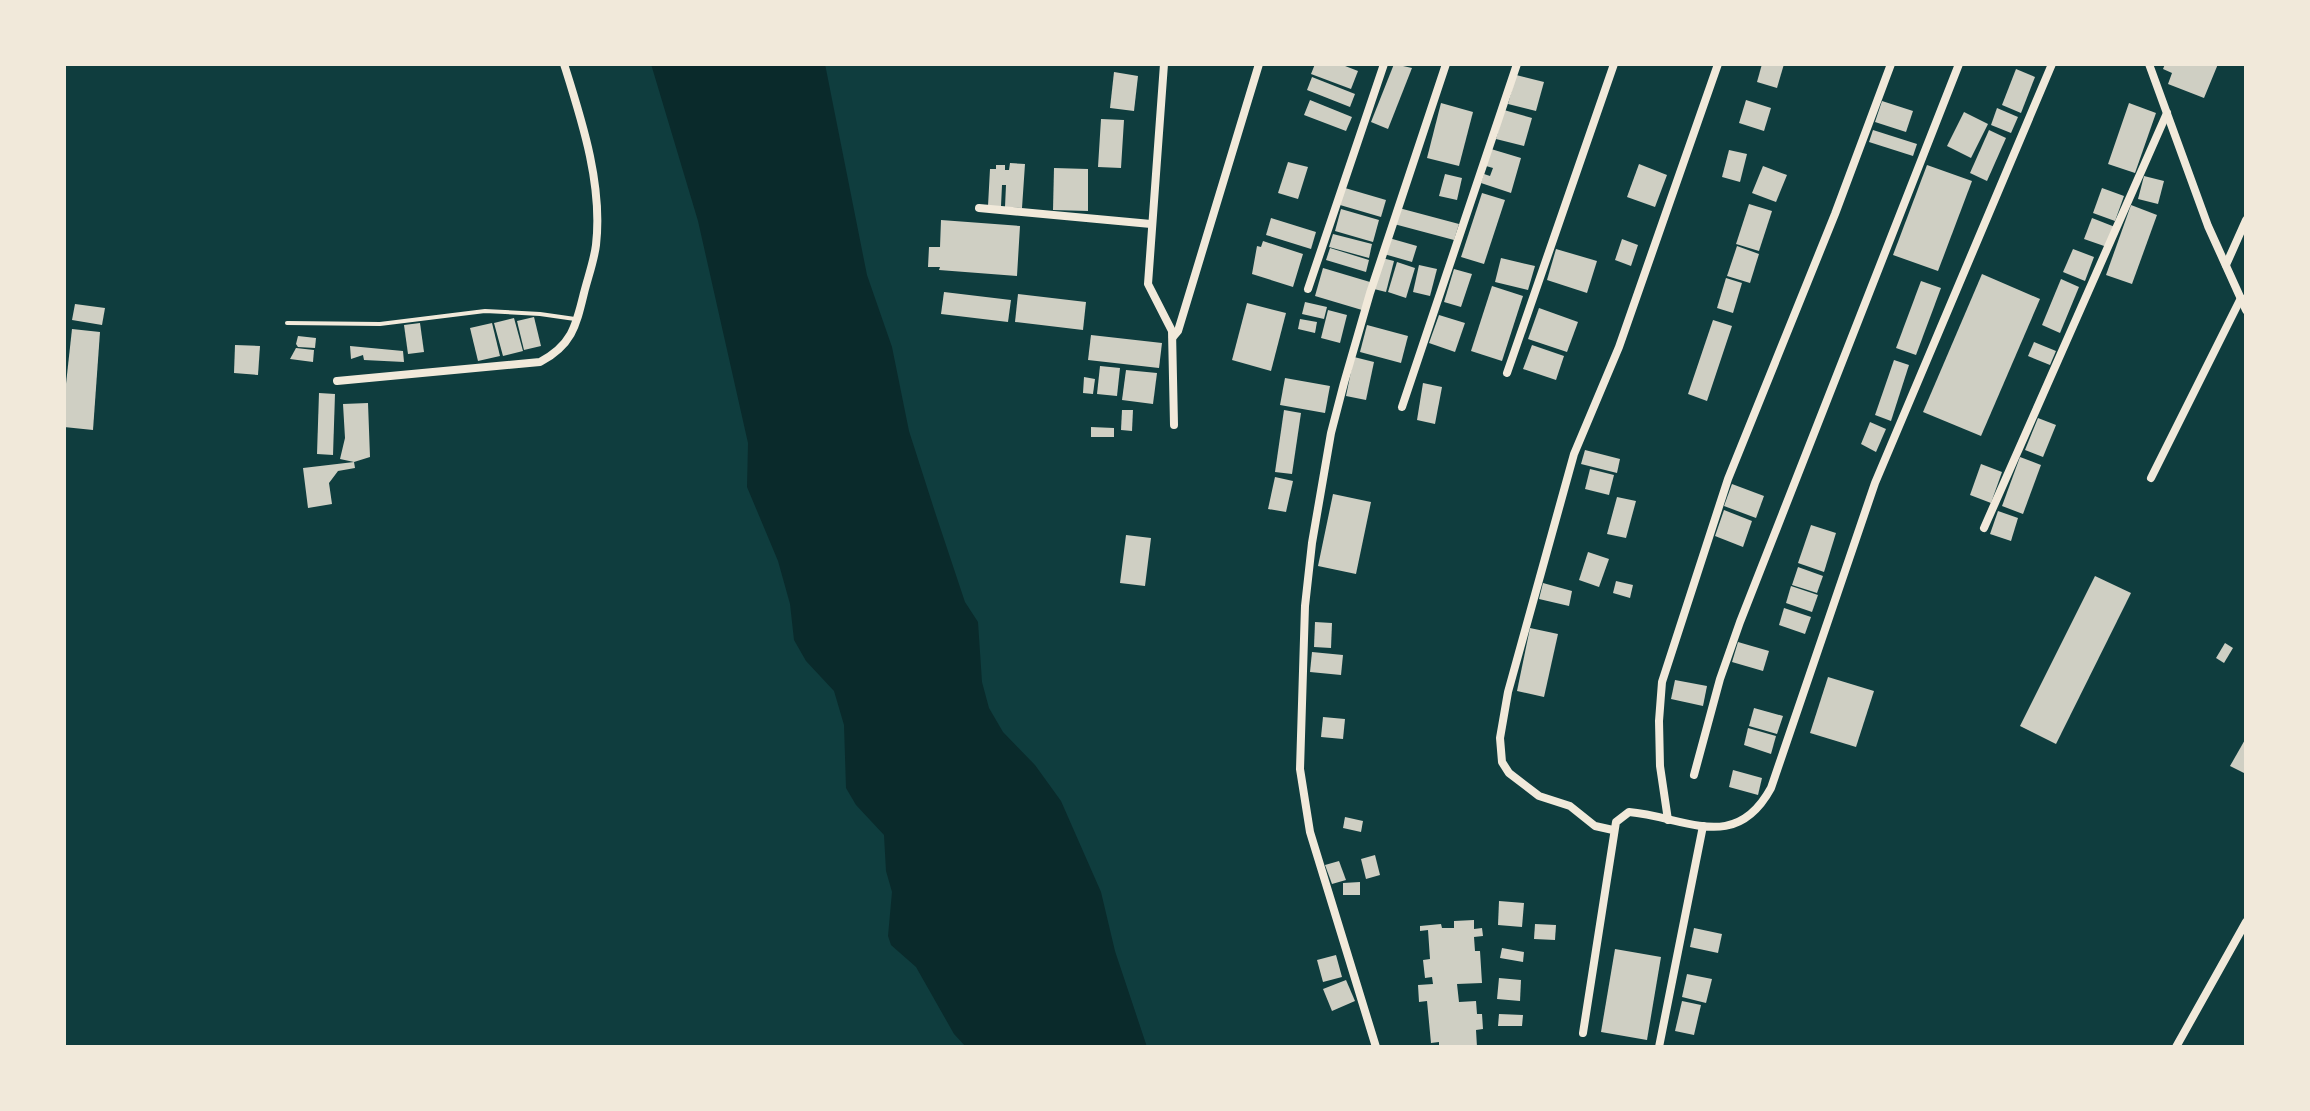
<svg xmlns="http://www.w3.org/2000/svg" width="2310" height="1111" font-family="Bitter,serif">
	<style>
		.water { fill: #0a2a2b }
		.building { fill: #cfcfc3 }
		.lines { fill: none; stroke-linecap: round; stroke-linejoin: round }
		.service { stroke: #f1e9da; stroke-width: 4 }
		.minor { stroke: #f1e9da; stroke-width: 8 }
	</style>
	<rect width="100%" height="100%" fill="#0f3d3e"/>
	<polygon class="water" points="651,64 825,64 867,275 892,347 909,431 935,512 965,602 978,622 982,682 989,708 1003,732 1035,765 1061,801 1101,892 1115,951 1147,1047 966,1047 954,1034 916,967 891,945 888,936 892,892 886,871 884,835 856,805 846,788 844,725 834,691 806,661 794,640 790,604 778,561 747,487 748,443 698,221"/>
	<g class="building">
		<polygon points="1315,64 1340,64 1358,71 1351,89 1311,74"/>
		<polygon points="1394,64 1412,68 1388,129 1371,122"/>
		<polygon points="1762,64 1784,64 1777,88 1757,82"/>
		<polygon points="2165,64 2218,64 2204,98 2168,84 2172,73 2163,69"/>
		<polygon points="2016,69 2035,77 2021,113 2002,105"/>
		<polygon points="1114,72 1138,76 1134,111 1110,108"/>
		<polygon points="1516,75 1544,82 1536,111 1508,104"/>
		<polygon points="1312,77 1355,94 1350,107 1307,90"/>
		<polygon points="1310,100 1352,117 1346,131 1304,115"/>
		<polygon points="1746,100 1771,108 1764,131 1739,123"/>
		<polygon points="1882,101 1913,111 1906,132 1875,122"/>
		<polygon points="1441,103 1473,112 1459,166 1427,158"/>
		<polygon points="2129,103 2156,113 2135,173 2108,164"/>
		<polygon points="1997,108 2018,117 2011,133 1991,125"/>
		<polygon points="1504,110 1532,118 1524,146 1496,139"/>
		<polygon points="1964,112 1988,124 1971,158 1947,146"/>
		<polygon points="1101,119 1124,120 1121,168 1098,167"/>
		<polygon points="1873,130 1917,144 1913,156 1869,142"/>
		<polygon points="1989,130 2006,138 1987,181 1970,173"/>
		<polygon points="1491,149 1521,158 1511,193 1481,183 1484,174 1490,176 1493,168 1486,166"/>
		<polygon points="1729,150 1747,154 1740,182 1722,177"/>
		<polygon points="1288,162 1308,167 1298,199 1278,193"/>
		<polygon points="1010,163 1025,164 1022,208 1005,207 1006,185 1002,185 1001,206 988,206 990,169 996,169 996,165 1005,165 1005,170 1009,170"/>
		<polygon points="1639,164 1667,175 1655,207 1627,197"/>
		<polygon points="1927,165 1972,181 1938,271 1893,255"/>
		<polygon points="1763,166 1787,175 1776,202 1752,193"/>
		<polygon points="1054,168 1088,169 1088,211 1053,210"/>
		<polygon points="1445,174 1462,178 1457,200 1439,196"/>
		<polygon points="2144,176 2164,181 2158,204 2138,199"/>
		<polygon points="1345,188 1386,200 1381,217 1340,205"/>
		<polygon points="2102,188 2124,196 2115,221 2093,213"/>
		<polygon points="1482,193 1505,200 1484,264 1461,257"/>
		<polygon points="1749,204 1772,211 1759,251 1736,244"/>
		<polygon points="2131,205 2157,215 2132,284 2106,275"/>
		<polygon points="1399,208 1459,224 1454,240 1394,224"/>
		<polygon points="1341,209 1379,220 1373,242 1335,231"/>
		<polygon points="1271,218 1316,232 1311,249 1266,235"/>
		<polygon points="2092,218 2115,227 2107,247 2084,239"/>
		<polygon points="941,220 1020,226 1017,276 939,270 940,267 928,267 929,247 940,247"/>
		<polygon points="1333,234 1372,244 1369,258 1329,247"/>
		<polygon points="1389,238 1417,246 1412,262 1384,254"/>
		<polygon points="1622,239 1638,245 1631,266 1615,260"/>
		<polygon points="1263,241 1303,254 1293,287 1252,274 1257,246 1261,247"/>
		<polygon points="1737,246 1759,254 1750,283 1727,276"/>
		<polygon points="1330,248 1369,260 1366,272 1326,260"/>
		<polygon points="1556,249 1597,261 1587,293 1547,280"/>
		<polygon points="2073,249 2094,257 2085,281 2063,272"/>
		<polygon points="1382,258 1394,261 1386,292 1374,289"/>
		<polygon points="1501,258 1535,266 1528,290 1495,282"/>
		<polygon points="1397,262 1415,268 1406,298 1388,292"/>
		<polygon points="1419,265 1437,269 1430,296 1413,292"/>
		<polygon points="1323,268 1370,282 1362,310 1315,296"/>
		<polygon points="1454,269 1472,274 1461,307 1444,302"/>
		<polygon points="1982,274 2040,299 1981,436 1923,412"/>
		<polygon points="1726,278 1742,283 1733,313 1717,308"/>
		<polygon points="2061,279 2079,287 2060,333 2042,325"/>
		<polygon points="1921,281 1941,288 1916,355 1896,348"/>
		<polygon points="1492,286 1523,296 1502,361 1471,351"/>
		<polygon points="944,292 1011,300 1008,322 941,314"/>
		<polygon points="1018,294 1086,302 1083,330 1015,322"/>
		<polygon points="1305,302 1327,307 1324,319 1302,314"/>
		<polygon points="1247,303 1286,313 1271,371 1232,360"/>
		<polygon points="75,304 105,308 102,325 72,320"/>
		<polygon points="1539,308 1578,322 1567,352 1528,339"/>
		<polygon points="1328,310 1347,315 1340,343 1321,338"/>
		<polygon points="1439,315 1465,323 1455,352 1429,343"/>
		<polygon points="534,317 541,346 524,350 517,321"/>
		<polygon points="514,318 523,351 503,356 494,323"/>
		<polygon points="1300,319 1317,322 1315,333 1298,329"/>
		<polygon points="1713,320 1732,326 1707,401 1688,394"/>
		<polygon points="420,323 424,352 408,354 404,325"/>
		<polygon points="492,323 500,356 478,361 470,328"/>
		<polygon points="1367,325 1408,336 1401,363 1360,352"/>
		<polygon points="72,329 100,332 93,430 64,427 64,402"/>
		<polygon points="1091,335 1162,343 1159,368 1088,360"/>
		<polygon points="298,336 316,338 315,348 298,347 296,344"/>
		<polygon points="2034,342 2056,351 2050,365 2028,356"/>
		<polygon points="235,345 260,346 258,375 234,373"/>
		<polygon points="1532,345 1564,356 1556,380 1523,369"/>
		<polygon points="350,346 403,351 404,362 364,360 363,355 351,359"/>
		<polygon points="296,348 314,350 313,362 290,359"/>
		<polygon points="1354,357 1374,362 1366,400 1346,396"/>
		<polygon points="1894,360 1909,365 1891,421 1875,415"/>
		<polygon points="1100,366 1120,368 1117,396 1097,394"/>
		<polygon points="1126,370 1157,373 1153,404 1122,400"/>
		<polygon points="1084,377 1095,379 1093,394 1083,393"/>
		<polygon points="1285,378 1330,386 1325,413 1280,405"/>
		<polygon points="1423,383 1442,387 1435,424 1417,420"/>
		<polygon points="319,393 335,394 333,455 317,454"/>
		<polygon points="368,403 370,457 354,462 340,459 345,438 343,404"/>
		<polygon points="1122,410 1133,410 1132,431 1121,430"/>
		<polygon points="1284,410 1301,413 1292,474 1275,472"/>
		<polygon points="2038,418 2056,425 2043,457 2025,450"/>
		<polygon points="1870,422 1886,429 1876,452 1861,444"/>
		<polygon points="1091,427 1114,428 1114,437 1091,437"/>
		<polygon points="1585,450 1620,459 1617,473 1581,464"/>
		<polygon points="2020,457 2041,465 2023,514 2002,506"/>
		<polygon points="354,462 355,468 338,471 329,483 332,504 308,508 303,468"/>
		<polygon points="1981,464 2002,472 1991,503 1970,495"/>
		<polygon points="1590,469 1614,475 1609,495 1585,489"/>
		<polygon points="1275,477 1293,481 1286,512 1268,509"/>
		<polygon points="1732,484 1764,496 1756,518 1724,506"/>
		<polygon points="1333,494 1371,502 1356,574 1318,566"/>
		<polygon points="1617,497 1636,501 1626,538 1607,534"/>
		<polygon points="1724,510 1752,521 1743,547 1715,536"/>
		<polygon points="1998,511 2018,518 2011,541 1990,534"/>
		<polygon points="1811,525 1836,533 1824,572 1798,563"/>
		<polygon points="1126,535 1151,538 1145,586 1120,583"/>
		<polygon points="1588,552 1609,559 1599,587 1579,580"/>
		<polygon points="1798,567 1823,576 1817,593 1792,585"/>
		<polygon points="2095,576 2131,593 2056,744 2020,726"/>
		<polygon points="1616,581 1633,585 1630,598 1613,593"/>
		<polygon points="1543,583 1572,591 1569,606 1539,599"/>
		<polygon points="1791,586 1818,595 1812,612 1786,603"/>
		<polygon points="1784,608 1811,617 1805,634 1779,625"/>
		<polygon points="1315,622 1332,623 1331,648 1314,647"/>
		<polygon points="1530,628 1558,634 1544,697 1517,691"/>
		<polygon points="1738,642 1769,651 1763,671 1732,662"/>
		<polygon points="2225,643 2233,648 2224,663 2216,658"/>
		<polygon points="1312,652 1343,655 1341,675 1310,672"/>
		<polygon points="1828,677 1874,691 1856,747 1810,733"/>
		<polygon points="1675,680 1707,686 1703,706 1671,699"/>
		<polygon points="1754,708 1783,716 1777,734 1749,726"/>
		<polygon points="1323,717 1345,719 1343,739 1321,737"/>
		<polygon points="1748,728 1776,736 1771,754 1744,745"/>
		<polygon points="2246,738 2246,774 2230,766"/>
		<polygon points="1733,770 1762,778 1758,795 1729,787"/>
		<polygon points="1345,817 1363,821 1361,832 1343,828"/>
		<polygon points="1375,855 1380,875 1366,879 1361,859"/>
		<polygon points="1339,861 1346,880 1332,884 1325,865"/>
		<polygon points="1360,882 1360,895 1343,895 1343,883"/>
		<polygon points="1499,901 1524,903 1522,927 1498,925"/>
		<polygon points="1474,920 1474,929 1482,928 1483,936 1474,937 1475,951 1480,951 1482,983 1457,984 1459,1002 1476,1001 1477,1014 1482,1014 1483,1029 1476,1030 1477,1047 1439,1047 1439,1042 1431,1043 1427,1001 1419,1002 1418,985 1433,984 1432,977 1425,978 1423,960 1430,959 1428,930 1420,931 1420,926 1441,924 1442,928 1454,928 1454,921"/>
		<polygon points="1535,924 1556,925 1555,940 1534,939"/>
		<polygon points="1694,928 1722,934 1718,953 1690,947"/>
		<polygon points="1502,948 1524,952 1523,962 1500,958"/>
		<polygon points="1615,949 1661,957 1647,1040 1601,1032"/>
		<polygon points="1336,955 1342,977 1323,982 1317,960"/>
		<polygon points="1687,974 1712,979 1706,1003 1682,997"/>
		<polygon points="1499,978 1521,980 1520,1001 1497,999"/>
		<polygon points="1346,980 1355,1001 1332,1011 1323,989"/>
		<polygon points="1682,1001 1701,1005 1694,1035 1675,1031"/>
		<polygon points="1499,1014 1523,1015 1522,1026 1498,1026"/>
	</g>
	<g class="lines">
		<polyline class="service" points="287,323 380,324 485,311 540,314 575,319"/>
		<g class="minor">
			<polyline points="1164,64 1148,284 1172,331 1174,425"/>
			<polyline points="2149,64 2208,226 2246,310"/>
			<polyline points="979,208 1151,224"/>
			<polyline points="2226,265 2246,220"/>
			<polyline points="1308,289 1384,64"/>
			<polyline points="1173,337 1178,331 1259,64"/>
			<polyline points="1507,373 1614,64"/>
			<path d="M337,381L540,362C572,345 576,326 584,293C588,277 594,261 596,245C603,185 582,121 564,64"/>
			<polyline points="1402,407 1517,64"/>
			<polyline points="2151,478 2241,298"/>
			<polyline points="1984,528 2167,113"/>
			<polyline points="1694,775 1720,679 1740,622 1959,64"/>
			<polyline points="1668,820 1660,766 1659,721 1662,682 1728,479 1835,214 1891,64"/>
			<polyline points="1613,830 1595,826 1570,806 1539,796 1509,773 1502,762 1500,738 1508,692 1574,454 1619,347 1718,64"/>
			<path d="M1583,1033L1616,822L1629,812C1686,817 1735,854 1771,788L1875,483L2052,64"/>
			<polyline points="1376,1047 1310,832 1300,769 1305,606 1312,543 1331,433 1344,383 1370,293 1446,64"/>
			<polyline points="1659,1047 1703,826"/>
			<polyline points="2176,1047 2246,922"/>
		</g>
	</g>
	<rect width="2310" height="1111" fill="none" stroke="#f1e9da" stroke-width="132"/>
</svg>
